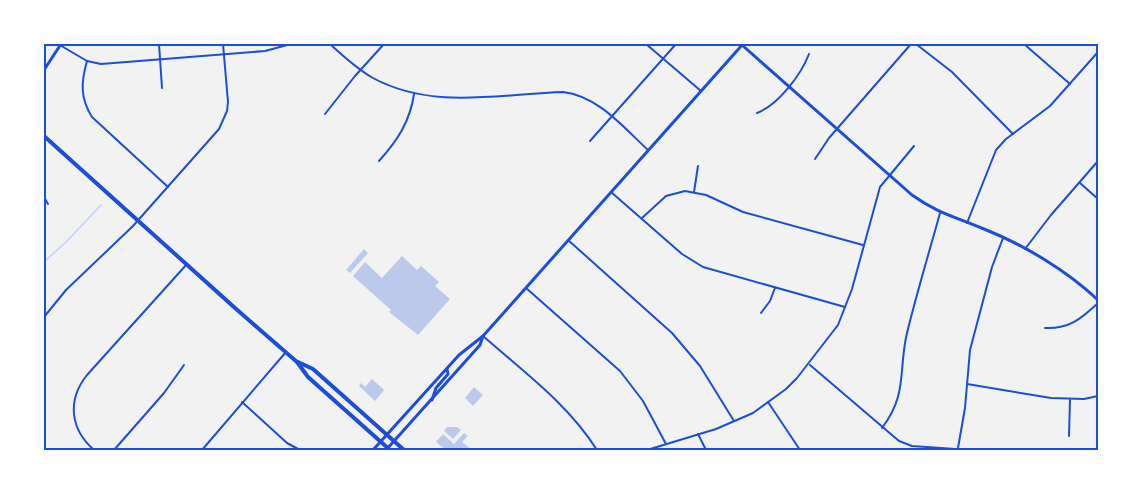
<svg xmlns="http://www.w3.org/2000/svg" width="1142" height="494" font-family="Raleway,sans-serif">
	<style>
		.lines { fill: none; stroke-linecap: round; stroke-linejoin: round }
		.stream { stroke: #bfd3fe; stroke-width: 1.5 }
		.building { fill: #bdc9ec }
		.minor { stroke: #1d4ed8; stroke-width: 2 }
		.tertiary { stroke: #1d4ed8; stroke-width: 3 }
		.secondary { stroke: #1d4ed8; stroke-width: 3 }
		.primary { stroke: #1d4ed8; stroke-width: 4 }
		.neatline { fill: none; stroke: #1d4ed8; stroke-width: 2 }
	</style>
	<rect width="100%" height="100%" fill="#f2f2f2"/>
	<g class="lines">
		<polyline class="stream" points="44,262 67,241 101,205"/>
	</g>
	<g class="building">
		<polygon points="364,249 368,253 350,273 346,270"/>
		<polygon points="402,256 417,270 421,266 439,282 435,286 450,299 418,335 389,312 391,310 353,276 365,262 382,278"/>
		<polygon points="372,379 384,390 375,401 359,386 361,383 365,387"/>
		<polygon points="474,387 483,395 473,406 465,398"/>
		<polygon points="447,427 457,427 461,430 453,439 444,431"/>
		<polygon points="464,433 468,436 462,442 472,450 449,450 447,449 446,450 436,442 443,434 454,444"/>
	</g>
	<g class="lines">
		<g class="minor">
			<polyline points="58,44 87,61 101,64 265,51 291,44"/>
			<polyline points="159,44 162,88"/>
			<path d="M330,44C343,56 357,69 373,78C432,110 499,94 563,92C598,96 623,127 648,150"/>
			<polyline points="646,44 701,91"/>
			<polyline points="916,44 952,72 1013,134"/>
			<polyline points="1024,44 1070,84"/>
			<path d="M87,61C81,82 80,98 92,117L168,187"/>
			<path d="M757,113C778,105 801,75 809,54"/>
			<polyline points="325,114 355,76 384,44"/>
			<polyline points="590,141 676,44"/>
			<polyline points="815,159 829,138 911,44"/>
			<path d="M379,161C397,141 410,122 414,94"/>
			<polyline points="1080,183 1098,199"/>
			<polyline points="611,192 682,254 703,267 845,307"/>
			<polyline points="694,192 698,166"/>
			<polyline points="44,197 48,204"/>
			<polyline points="642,218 666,196 685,191 706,195 743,212 863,245"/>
			<polyline points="967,223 996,150 1006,139 1050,106 1098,52"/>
			<polyline points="568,240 672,333 700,366 734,421"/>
			<polyline points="1025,249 1051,215 1098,161"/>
			<polyline points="526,288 620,371 643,401 666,444"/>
			<polyline points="761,313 770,301 775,288"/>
			<polyline points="44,317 66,290 133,226 219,129 227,111 228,102 223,44"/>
			<path d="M1045,328C1069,329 1081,319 1098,303"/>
			<path d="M483,336C524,372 568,404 597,450"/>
			<polyline points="810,365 899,441 912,446 970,450"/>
			<polyline points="967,384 1051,398 1084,399 1098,396"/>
			<polyline points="242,402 287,443 300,450"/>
			<polyline points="768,402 800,450"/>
			<path d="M882,428C908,394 898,371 907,333C917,292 929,253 940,213"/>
			<polyline points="698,434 706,450"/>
			<polyline points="1069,436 1070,400"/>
			<polyline points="958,448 965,408 970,350 992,267 1003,238"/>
			<path d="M94,450C70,429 67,400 87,375L187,264"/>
			<polyline points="114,450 164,393 184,365"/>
			<polyline points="202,450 286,352"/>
			<polyline points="647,450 716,429 753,413 786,389 797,378 838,325 852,289 880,187 914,146"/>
		</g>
		<g class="tertiary">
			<path d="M742,45L912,195C937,213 956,217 984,229C1024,245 1066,270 1098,300"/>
			<polyline points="44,70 61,44"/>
		</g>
		<g class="secondary">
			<polyline points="432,400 436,388 448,374 447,369"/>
			<polyline points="373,450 459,355 483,336 743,44"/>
			<polyline points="386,450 480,345 483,336"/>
		</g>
		<g class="primary">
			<polyline points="44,136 235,308 297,362 308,377 390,450"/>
			<polyline points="298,362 313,369 404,450"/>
		</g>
	</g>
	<rect width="1142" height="494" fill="none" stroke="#ffffff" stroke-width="90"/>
	<rect x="45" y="45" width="1052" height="404" class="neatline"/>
</svg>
